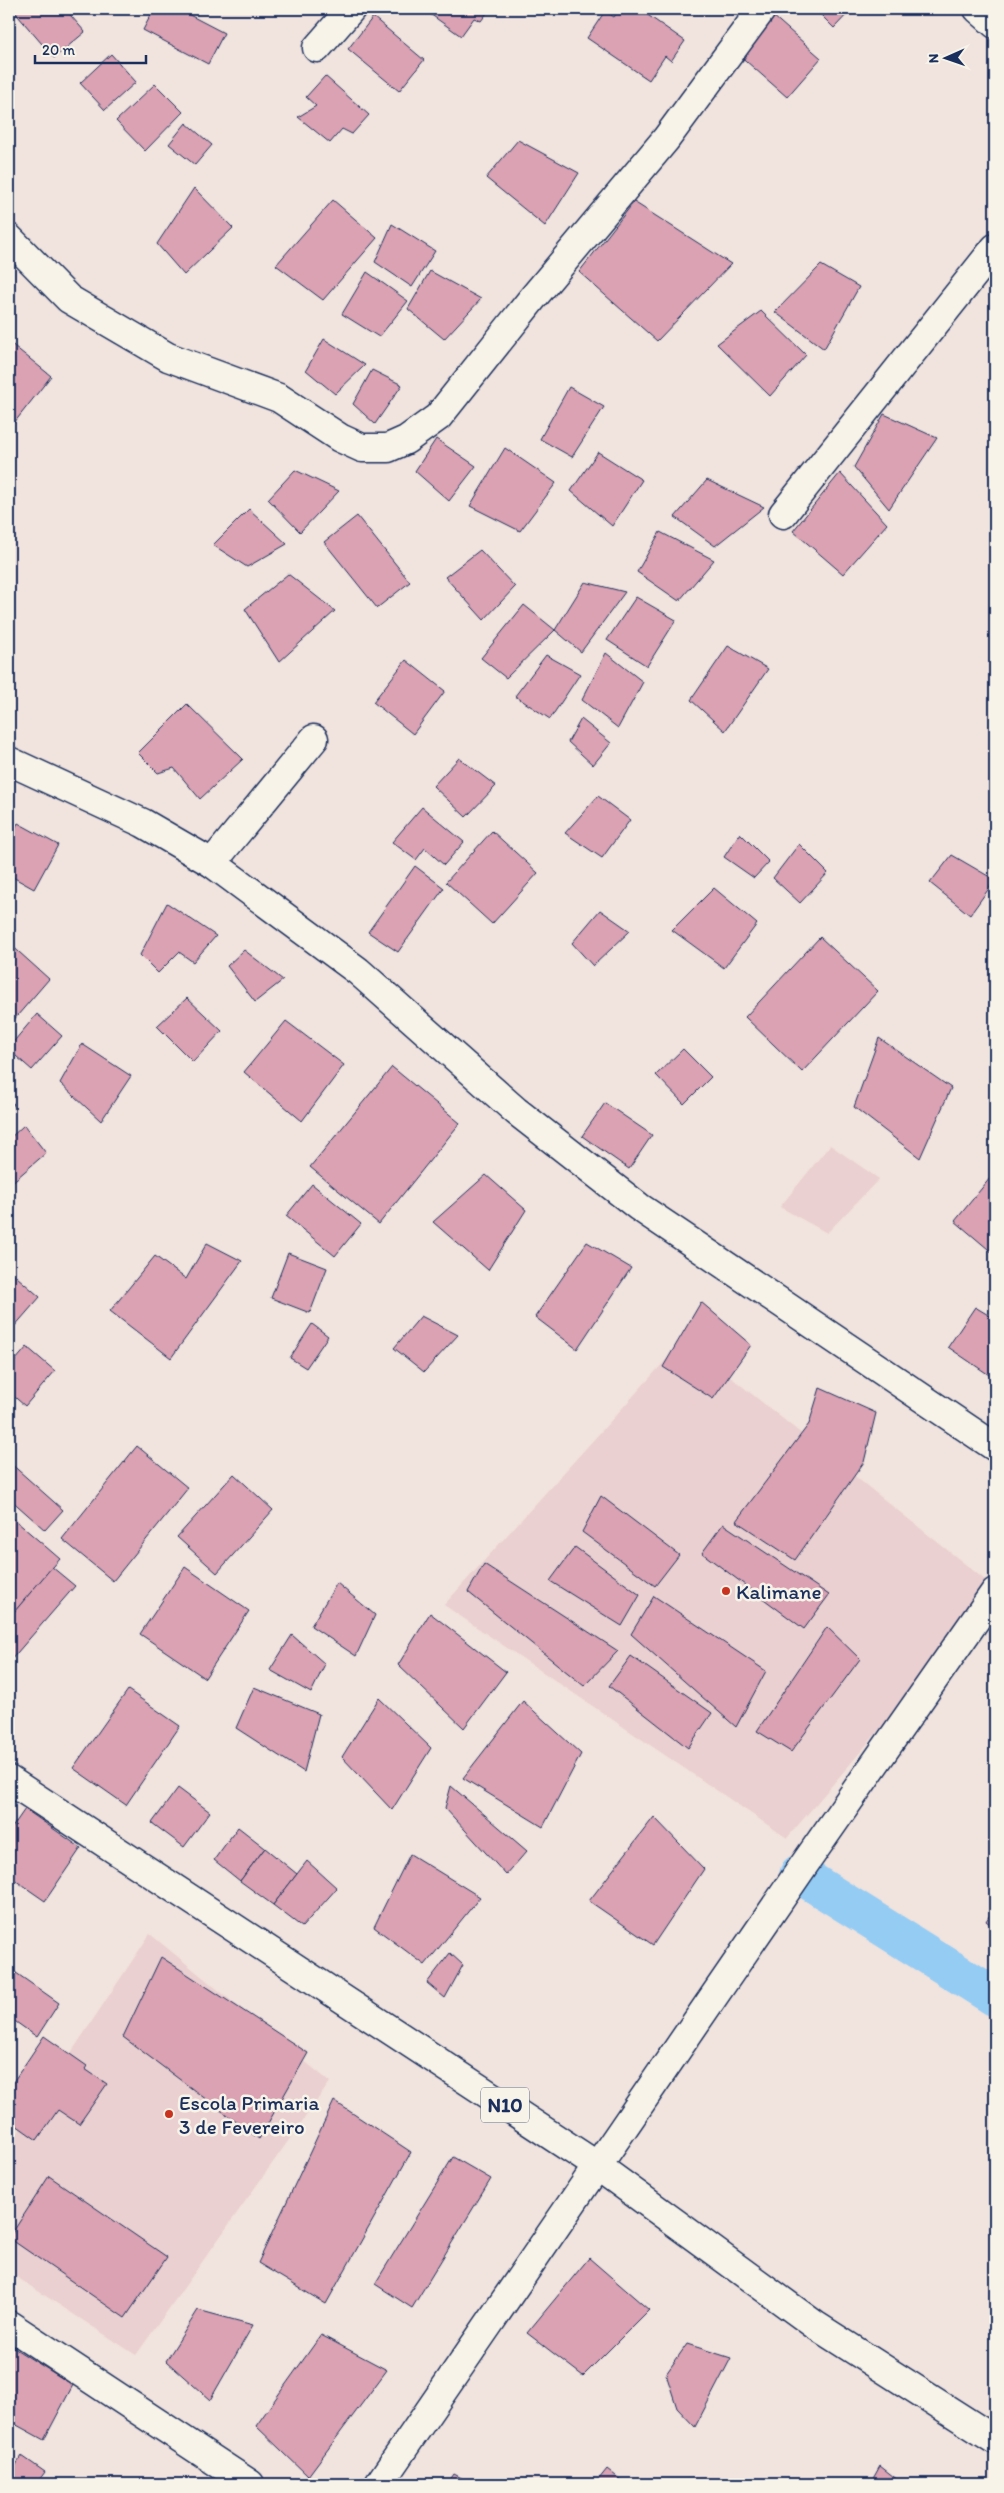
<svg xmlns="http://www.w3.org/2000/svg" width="1004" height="2493" font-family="Itim,sans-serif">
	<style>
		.built { fill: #ead0d0 }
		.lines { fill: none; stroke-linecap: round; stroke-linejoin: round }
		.canal { stroke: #95ccf4; stroke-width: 39 }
		.building { fill: #daa2b2; stroke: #1b2f5e }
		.minor-casing { stroke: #1b2f5e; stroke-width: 31 }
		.major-casing { stroke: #1b2f5e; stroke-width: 31 }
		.minor { stroke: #f7f3e8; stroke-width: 28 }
		.major { stroke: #f7f3e8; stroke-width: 28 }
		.poi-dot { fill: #c8321e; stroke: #f7f3e8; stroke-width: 2 }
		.labels { text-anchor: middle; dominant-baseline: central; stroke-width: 5; stroke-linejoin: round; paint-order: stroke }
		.shield { fill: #f7f3e8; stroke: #5d6a87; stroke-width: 1 }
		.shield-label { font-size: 20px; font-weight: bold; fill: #1b2f5e }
		.poi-label { font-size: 21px; fill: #1b2f5e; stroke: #f7f3e8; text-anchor: start }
	</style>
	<rect width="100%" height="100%" fill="#f1e3dd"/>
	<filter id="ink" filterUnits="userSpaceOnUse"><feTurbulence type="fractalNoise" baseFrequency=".02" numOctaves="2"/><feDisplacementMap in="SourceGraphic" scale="10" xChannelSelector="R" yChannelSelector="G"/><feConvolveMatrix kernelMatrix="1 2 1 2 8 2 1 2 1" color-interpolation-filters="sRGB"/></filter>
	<g filter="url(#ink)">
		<g class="built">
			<polygon points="830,1145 879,1179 827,1233 780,1207"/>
			<polygon points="684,1340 995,1588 995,1594 787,1838 444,1605"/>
			<polygon points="150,1934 330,2082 136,2355 9,2272 9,2146"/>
		</g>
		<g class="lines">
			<polyline class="canal" points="799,1874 995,1997"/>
		</g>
		<g class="building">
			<polygon points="12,9 65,9 85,32 54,58"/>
			<polygon points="154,9 178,9 224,33 208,64 143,30"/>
			<polygon points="423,9 490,9 481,21 474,18 461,36"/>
			<polygon points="620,9 639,9 685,41 671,61 665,56 649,80 587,38 605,11 614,17"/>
			<polygon points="815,9 852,9 834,28"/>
			<polygon points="772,15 821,58 787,97 738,54"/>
			<polygon points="373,17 424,60 399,91 348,49"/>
			<polygon points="111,54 136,82 105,110 80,83"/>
			<polygon points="325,76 369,115 352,134 342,129 330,143 298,117 316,106 306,97"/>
			<polygon points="155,84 183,112 145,151 116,121"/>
			<polygon points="186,123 212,145 195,165 169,144"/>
			<polygon points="518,140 579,173 545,226 486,178"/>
			<polygon points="194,188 233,228 184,275 157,244"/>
			<polygon points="333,200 377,238 323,300 276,265"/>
			<polygon points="634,202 731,264 657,341 579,272"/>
			<polygon points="392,224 435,251 412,287 375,262"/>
			<polygon points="821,265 859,287 824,349 775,312"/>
			<polygon points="430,271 481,299 444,339 408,309"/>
			<polygon points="367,272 408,301 379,337 342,314"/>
			<polygon points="761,311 806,355 770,396 717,344"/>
			<polygon points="324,339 365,365 335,394 306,370"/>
			<polygon points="9,342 51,376 14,423 9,418"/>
			<polygon points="372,370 402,385 375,424 353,404"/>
			<polygon points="569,387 604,407 572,457 540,439"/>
			<polygon points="884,414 937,438 889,509 854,467"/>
			<polygon points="436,439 476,466 449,501 415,471"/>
			<polygon points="505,448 556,483 520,531 470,506"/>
			<polygon points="598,452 642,480 612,526 571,491"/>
			<polygon points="295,470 339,491 300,532 268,499"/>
			<polygon points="840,473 887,524 843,574 793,531"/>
			<polygon points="707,480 764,507 715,546 675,517"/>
			<polygon points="249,509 287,544 247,567 213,545"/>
			<polygon points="357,516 410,582 377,608 324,542"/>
			<polygon points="660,532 714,560 679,601 637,572"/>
			<polygon points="480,550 515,587 484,620 445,577"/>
			<polygon points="288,574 335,611 279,662 245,609"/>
			<polygon points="585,582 625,592 581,652 555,630"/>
			<polygon points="636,597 676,620 647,666 607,640"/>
			<polygon points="524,605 555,630 506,678 481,658"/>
			<polygon points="728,646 768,669 725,731 691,700"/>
			<polygon points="606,653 643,682 618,728 582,700"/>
			<polygon points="546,655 580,674 550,719 515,696"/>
			<polygon points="406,660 445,691 413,734 373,702"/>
			<polygon points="187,704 243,759 200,799 174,768 158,773 138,753"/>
			<polygon points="581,719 611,743 593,765 568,742"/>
			<polygon points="459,758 496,786 466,817 433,786"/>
			<polygon points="598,796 630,820 602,858 565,833"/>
			<polygon points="422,807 464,842 444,865 425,848 416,860 392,842"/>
			<polygon points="18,823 58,845 34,889 9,875 9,839"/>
			<polygon points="492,831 538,873 492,924 446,882"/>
			<polygon points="740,833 769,862 754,878 724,857"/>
			<polygon points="799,844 828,873 800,903 773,878"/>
			<polygon points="952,855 995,880 970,915 930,883"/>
			<polygon points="415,866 444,888 398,952 368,932"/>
			<polygon points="714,888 757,924 724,968 672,930"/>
			<polygon points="167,903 216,936 193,962 179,952 158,973 140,955"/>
			<polygon points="600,910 630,931 593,966 572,943"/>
			<polygon points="820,937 878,991 802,1072 745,1017"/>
			<polygon points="9,943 49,979 11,1023 9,1021"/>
			<polygon points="244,950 283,980 255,1002 227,966"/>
			<polygon points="187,998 222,1031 193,1062 157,1026"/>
			<polygon points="37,1014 62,1036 32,1070 9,1050 9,1047"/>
			<polygon points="286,1021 344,1065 302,1121 244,1072"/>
			<polygon points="879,1038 951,1088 920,1158 854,1107"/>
			<polygon points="82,1044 131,1076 101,1121 60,1083"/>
			<polygon points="683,1049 711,1077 684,1104 656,1075"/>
			<polygon points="392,1067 460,1123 379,1224 310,1167"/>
			<polygon points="9,1099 14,1104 9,1111"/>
			<polygon points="605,1103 652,1135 629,1169 582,1136"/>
			<polygon points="24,1125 46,1153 9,1185 9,1139"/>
			<polygon points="995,1172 995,1255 955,1221"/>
			<polygon points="486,1175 526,1210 488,1270 433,1222"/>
			<polygon points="312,1184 361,1224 335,1256 286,1216"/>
			<polygon points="587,1242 631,1268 577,1349 535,1317"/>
			<polygon points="207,1243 242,1261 171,1358 110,1311 155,1256 186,1279"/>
			<polygon points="288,1253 327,1268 310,1313 271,1298"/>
			<polygon points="9,1270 40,1297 13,1328 9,1325"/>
			<polygon points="701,1302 751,1345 713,1399 663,1367"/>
			<polygon points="975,1307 995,1319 995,1379 948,1347"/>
			<polygon points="421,1316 458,1335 424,1372 394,1348"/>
			<polygon points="312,1324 328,1336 306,1368 290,1358"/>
			<polygon points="27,1347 55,1371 25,1406 9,1392 9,1368"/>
			<polygon points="820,1388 876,1413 864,1462 795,1560 736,1521 809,1424"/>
			<polygon points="137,1446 188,1488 113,1581 62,1539"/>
			<polygon points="9,1462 63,1510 45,1530 9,1498"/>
			<polygon points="234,1474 273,1510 217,1573 177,1537"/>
			<polygon points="601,1496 679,1555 655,1586 582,1532"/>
			<polygon points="9,1515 60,1559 9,1618"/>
			<polygon points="723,1524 829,1595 804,1629 702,1553"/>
			<polygon points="575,1547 640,1595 622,1626 550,1581"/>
			<polygon points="484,1564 618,1651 584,1686 468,1592"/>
			<polygon points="52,1567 75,1586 10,1661 9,1618"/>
			<polygon points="185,1567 249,1611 205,1678 140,1634"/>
			<polygon points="337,1583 375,1615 356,1656 311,1626"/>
			<polygon points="654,1596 766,1671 736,1727 631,1634"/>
			<polygon points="430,1613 506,1672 464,1728 398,1665"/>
			<polygon points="827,1627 860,1659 791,1752 757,1731"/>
			<polygon points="292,1635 325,1664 311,1693 270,1670"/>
			<polygon points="631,1656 712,1713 688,1748 609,1686"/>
			<polygon points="254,1687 319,1714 304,1772 236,1728"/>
			<polygon points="128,1690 180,1726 126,1805 73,1768"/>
			<polygon points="379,1698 431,1748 392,1810 342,1757"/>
			<polygon points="523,1701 581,1754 543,1827 463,1778"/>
			<polygon points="451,1786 527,1851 506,1875 445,1808"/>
			<polygon points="178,1788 210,1812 184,1847 152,1823"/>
			<polygon points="25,1809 81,1848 45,1901 9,1876 9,1832"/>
			<polygon points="654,1817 704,1869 653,1945 589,1901"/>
			<polygon points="238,1827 265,1848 240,1881 214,1860"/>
			<polygon points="265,1848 297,1874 273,1905 240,1881"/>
			<polygon points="410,1854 480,1897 425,1965 374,1927"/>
			<polygon points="307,1861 337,1888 302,1927 273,1905"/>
			<polygon points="995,1907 995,1928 986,1921"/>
			<polygon points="450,1953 463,1965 445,1998 427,1983"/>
			<polygon points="161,1957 308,2053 259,2139 123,2037"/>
			<polygon points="9,1968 59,2003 37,2037 9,2017"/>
			<polygon points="44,2036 87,2066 85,2069 107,2084 79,2124 58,2110 37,2140 9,2120 9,2088"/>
			<polygon points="334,2101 411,2152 326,2304 258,2263"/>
			<polygon points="453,2157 491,2179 412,2308 375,2284"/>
			<polygon points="49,2176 167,2257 125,2318 9,2238"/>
			<polygon points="589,2258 649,2310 583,2376 527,2333"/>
			<polygon points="198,2310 253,2325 210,2400 166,2361"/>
			<polygon points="321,2335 387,2370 308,2476 256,2426"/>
			<polygon points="687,2344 731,2358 695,2427 677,2408 666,2374"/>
			<polygon points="9,2345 73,2385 44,2440 13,2423 9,2430"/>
			<polygon points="22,2456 45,2472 36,2484 9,2484 9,2475"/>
			<polygon points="880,2466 903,2484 870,2484"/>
			<polygon points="607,2469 626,2484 595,2484"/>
			<polygon points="454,2474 473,2484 447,2484"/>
		</g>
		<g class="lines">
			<g class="minor-casing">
				<g id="minor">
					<polyline points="978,9 995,24"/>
					<polyline points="317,48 351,9"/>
					<polyline points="9,238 69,299 168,357 279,398 340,438 362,448 388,448 406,440 438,417 532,299 666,139 762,9"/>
					<polyline points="783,514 995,248"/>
					<polyline points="9,761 143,823 212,863 358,971 516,1111 639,1207 995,1447"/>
					<polyline points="212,863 314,739"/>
					<polyline points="9,2325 250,2484"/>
					<polyline points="379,2484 806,1862 995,1592"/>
				</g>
			</g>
			<g class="major-casing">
				<polyline id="major" points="9,1780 596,2165 815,2325 995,2440"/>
			</g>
			<use href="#minor" class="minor"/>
			<use href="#major" class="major"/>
		</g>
	</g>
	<g class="poi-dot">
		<circle cx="726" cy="1591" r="5"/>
		<circle cx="169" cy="2114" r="5"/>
	</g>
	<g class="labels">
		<rect class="shield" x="481" y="2087.5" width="48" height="35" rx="4"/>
		<g class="shield-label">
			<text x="505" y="2105">N10</text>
		</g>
		<g class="poi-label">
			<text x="736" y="1591">Kalimane</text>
			<text x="179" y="2102">Escola Primaria<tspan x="179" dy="24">3 de Fevereiro</tspan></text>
		</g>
	</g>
	<rect width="1004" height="2493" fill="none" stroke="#f7f3e8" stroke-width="30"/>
	<rect x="15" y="15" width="974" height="2463" fill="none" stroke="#1b2f5e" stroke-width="2" filter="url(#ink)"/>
	<g transform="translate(946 58) rotate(268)" stroke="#f7f3e8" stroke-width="4" paint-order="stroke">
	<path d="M0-4L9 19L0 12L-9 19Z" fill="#1b2f5e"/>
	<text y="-8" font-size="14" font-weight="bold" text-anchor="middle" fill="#1b2f5e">N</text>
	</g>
	<path d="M35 55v8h111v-8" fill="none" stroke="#1b2f5e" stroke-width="2.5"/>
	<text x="42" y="55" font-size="15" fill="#1b2f5e" stroke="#f7f3e8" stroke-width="4" paint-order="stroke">20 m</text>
</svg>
